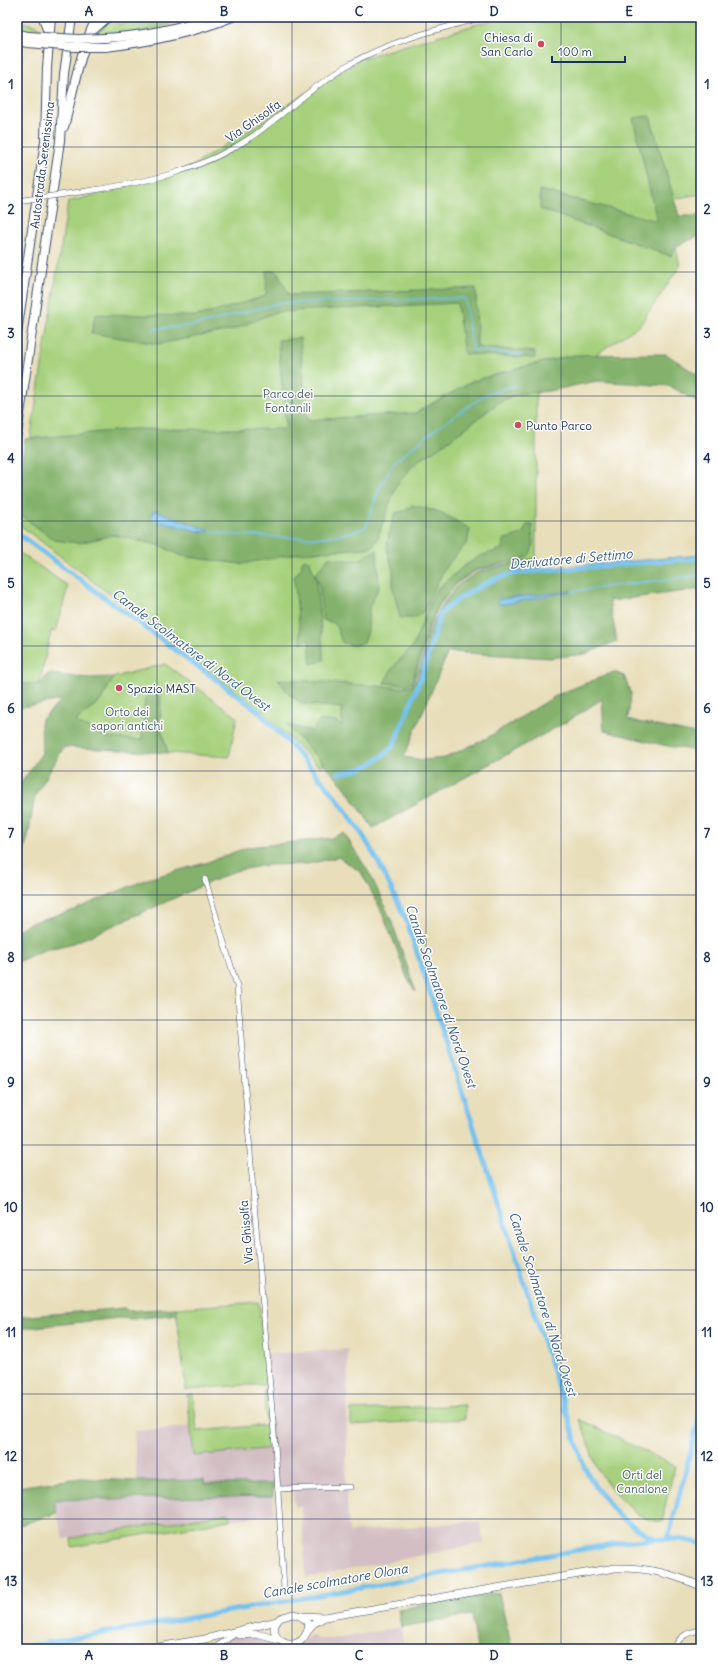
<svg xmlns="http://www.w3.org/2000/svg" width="718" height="1666" font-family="Delius,sans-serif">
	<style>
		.industrial { fill: #d2bec3 }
		.green { fill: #a6d07c; stroke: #60806d }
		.forest { fill: #84b26c; stroke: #507065 }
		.water { fill: #73c1ee; stroke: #4778a6 }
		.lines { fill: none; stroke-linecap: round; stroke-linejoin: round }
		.stream { stroke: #73c1ee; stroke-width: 1.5 }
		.canal { stroke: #73c1ee; stroke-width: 5 }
		.minor-casing { stroke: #3a496c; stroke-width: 6 }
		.major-casing { stroke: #3a496c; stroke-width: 8 }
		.highway-casing { stroke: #3a496c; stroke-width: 10 }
		.minor { stroke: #fff; stroke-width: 5 }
		.major { stroke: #fff; stroke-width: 7 }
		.highway { stroke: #fff; stroke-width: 8 }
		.minor-bridge-casing { stroke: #3a496c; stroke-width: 6; stroke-linecap: butt }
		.highway-bridge-casing { stroke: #3a496c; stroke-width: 10; stroke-linecap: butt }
		.minor-bridge { stroke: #fff; stroke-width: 5 }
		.highway-bridge { stroke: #fff; stroke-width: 8 }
		.grid { fill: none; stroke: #1b2f5e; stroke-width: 1; stroke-opacity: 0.55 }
		.poi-dot { fill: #d1495b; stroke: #fff; stroke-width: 1.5 }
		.labels { text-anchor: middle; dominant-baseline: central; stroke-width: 3; stroke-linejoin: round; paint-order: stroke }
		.poi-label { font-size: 12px; fill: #1b2f5e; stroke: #fff; text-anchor: start }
		.street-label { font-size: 12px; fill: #1b2f5e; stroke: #fff }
		.park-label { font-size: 12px; fill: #455f67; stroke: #fff }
		.water-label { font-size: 13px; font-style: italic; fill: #355b89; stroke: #fff }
		.neatline { fill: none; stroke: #1b2f5e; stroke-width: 1.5 }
		.grid-label { font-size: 13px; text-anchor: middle; font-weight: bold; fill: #1b2f5e }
	</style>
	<rect width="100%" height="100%" fill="#fff"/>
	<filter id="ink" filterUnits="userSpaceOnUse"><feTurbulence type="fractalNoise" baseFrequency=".025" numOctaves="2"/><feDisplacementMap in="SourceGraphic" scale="8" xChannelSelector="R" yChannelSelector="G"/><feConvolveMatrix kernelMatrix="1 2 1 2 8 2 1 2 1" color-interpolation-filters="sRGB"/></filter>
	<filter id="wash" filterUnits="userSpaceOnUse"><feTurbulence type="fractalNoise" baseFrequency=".012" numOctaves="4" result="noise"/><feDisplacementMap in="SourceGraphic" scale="16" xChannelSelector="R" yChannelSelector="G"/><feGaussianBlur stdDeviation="0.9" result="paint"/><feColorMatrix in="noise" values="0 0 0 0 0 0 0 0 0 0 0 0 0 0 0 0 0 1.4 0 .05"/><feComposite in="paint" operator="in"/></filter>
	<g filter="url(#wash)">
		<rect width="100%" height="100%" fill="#e8deba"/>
		<g class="industrial">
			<polygon points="348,1349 346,1484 349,1532 479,1521 484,1543 306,1578 301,1507 295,1507 293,1491 280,1491 280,1484 204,1484 203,1480 137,1481 134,1431 190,1427 194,1456 273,1448 265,1354"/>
			<polygon points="273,1496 274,1514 230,1520 229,1513 63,1539 54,1500"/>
			<polygon points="401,1627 404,1649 294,1649 294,1647 306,1640 310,1635 318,1639 336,1639"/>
			<polygon points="246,1634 291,1645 291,1649 205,1649 214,1648 234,1635"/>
		</g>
		<g class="green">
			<path d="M152,17H183C158,34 123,33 94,36L103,25L112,20L119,24L151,20Z"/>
			<polygon points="502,17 701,17 701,194 665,200 680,266 640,325 536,394 536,558 475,571 456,584 439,606 430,625 415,679 399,718 351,756 318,766 259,709 17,523 68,202 186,170 362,58"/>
			<polygon points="17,20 37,26 40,29 42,34 17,31"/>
			<polygon points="17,551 68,586 56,632 51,631 39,685 17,683"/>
			<polygon points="165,664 237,717 229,757 168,753 160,725 160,687 145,698 142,741 109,738 75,722 100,701 114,677"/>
			<polygon points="259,1302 267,1385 243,1385 186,1390 176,1308"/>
			<polygon points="264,1389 268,1389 273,1448 194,1456 187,1395 193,1394 197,1431 266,1425"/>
			<polygon points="465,1405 465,1419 351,1425 351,1410"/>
			<path d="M579,1419L675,1466L664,1510V1520C643,1530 608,1486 599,1471C590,1455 587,1435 579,1419Z"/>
			<polygon points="229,1513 230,1520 72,1547 71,1538"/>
		</g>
		<g class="forest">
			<polygon points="650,116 679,216 701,216 701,235 675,247 671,256 540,209 540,190 657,221 633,118"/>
			<polygon points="267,271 277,271 289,295 476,288 477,347 535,352 535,358 464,354 457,303 275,312 233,330 158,344 91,333 96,314 195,316 214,312 265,296 266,294"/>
			<polygon points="300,338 307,420 415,413 473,381 526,366 574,355 666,354 701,377 701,404 670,386 597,381 549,391 517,394 498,403 451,439 413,465 396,486 377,540 373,546 366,548 300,553 241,564 182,556 158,545 113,535 79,543 54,540 17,512 17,492 25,439 133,429 286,429 278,340"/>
			<polygon points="412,505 440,512 470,529 467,543 446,566 423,612 414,618 400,618 393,588 393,571 387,549 389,533 395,513 405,511"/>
			<path d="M527,525H532C532,535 536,551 527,557L475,570L456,583L438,605L429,625L412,683L406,685L384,683L393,667L413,646L428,608L438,588L464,566L480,556L502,549L503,540L522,534Z"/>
			<path d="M377,549L379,587L369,607L368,632L364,642C357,646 350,646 342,642L335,623L323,620L319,584L315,573L325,563L328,557C352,561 356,564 377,549Z"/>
			<polygon points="701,555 701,589 609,601 617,641 585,654 550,658 448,652 404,757 423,760 445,758 485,739 559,694 614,672 624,676 631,694 628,720 701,735 701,752 663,745 604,731 602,699 568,721 373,828 344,786 287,725 312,731 320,720 336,722 342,726 342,708 303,704 289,694 278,679 325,682 402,688 413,686 417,679 432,625 441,607 457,586 476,573 536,558 536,564 540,569"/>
			<polygon points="304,559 310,562 316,580 324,660 311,664 309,639 301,643 294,577 302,567 302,561"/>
			<polygon points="48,674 88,678 114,677 100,701 75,722 109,738 142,740 145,698 161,687 160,725 168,753 64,747 35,796 28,837 17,873 17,797 19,786 42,753 41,720 62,700 17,708 17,683 39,685"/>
			<polygon points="344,833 371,876 392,922 416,992 407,978 396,947 379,906 361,872 338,857 308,864 267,865 235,871 74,943 44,950 17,962 17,930 30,923 74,910 147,879 205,863 248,847 331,838"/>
			<polygon points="124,1308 128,1311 176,1308 177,1314 134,1319 119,1318 17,1329 17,1317"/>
			<polygon points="80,1478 137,1481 204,1480 204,1484 273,1484 273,1496 54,1500 57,1513 17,1526 17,1487"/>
			<polygon points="499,1593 512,1649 477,1649 472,1615 401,1627 398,1609"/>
		</g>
		<g class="water">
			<polygon points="157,511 211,531 202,532 155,521 152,518 152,512"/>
			<polygon points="572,591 505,604 499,604 497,601 500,599"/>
		</g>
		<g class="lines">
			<g class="stream">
				<polyline points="153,329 197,325 278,303 465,298 472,350 522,355"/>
				<path d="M211,531L225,534C266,536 329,544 366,527L379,488L394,462L438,427L485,395L515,385"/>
				<polyline points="572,591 701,575"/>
			</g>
			<g class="canal">
				<polyline points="17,533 257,710 288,742 336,797 364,837 381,867 407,922 584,1466 594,1485 618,1515 637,1529 656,1539 679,1539 701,1543"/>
				<path d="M338,773C345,772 353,771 360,769C372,765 387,753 394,744L421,678L440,615C449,602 489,580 504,576C527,570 553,570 577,568C618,565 660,561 701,558"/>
				<polyline points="668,1539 701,1411"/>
				<polyline points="17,1648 624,1542 656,1539"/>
			</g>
		</g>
	</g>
	<g filter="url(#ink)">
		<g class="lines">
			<g class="minor-casing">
				<g id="minor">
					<path d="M87,191C148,182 201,171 253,136C285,113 314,85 348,65C390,41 438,29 485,17"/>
					<polyline points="205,879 237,986 255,1215 275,1444 284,1588"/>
					<polyline points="278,1489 350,1487"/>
					<polyline points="205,1649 214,1648 234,1635"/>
					<path d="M674,1649C679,1636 688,1632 701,1630"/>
				</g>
			</g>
			<g class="major-casing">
				<g id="major">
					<path d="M293,1614C299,1615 306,1618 308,1625C309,1628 308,1631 306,1634C295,1657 261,1636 280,1618Z"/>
					<path d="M301,1616L325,1617L615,1568C648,1567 671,1574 701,1586"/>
					<polyline points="308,1630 313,1624 325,1617"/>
					<polyline points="239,1635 256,1634 279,1640"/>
					<polyline points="145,1649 205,1639 277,1621"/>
				</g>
			</g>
			<g class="highway-casing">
				<g id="highway">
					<polyline points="43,17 48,33"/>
					<polyline points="91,32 108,17"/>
					<polyline points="17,34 28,36"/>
					<path d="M104,38C140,36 175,30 209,17"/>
					<polyline points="17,41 28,43"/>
					<path d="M105,47C149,42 190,34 232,17"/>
					<path d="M64,127C74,90 79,52 97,17"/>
					<polyline points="17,279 17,282"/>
					<polyline points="17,333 45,141 47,68 51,17"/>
					<polyline points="17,434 60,141 64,74 72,17"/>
				</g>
			</g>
			<use href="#minor" class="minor"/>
			<use href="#major" class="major"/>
			<use href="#highway" class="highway"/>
			<g class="minor-bridge-casing">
				<polyline id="minor-bridge" points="17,201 87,191"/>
			</g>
			<g class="highway-bridge-casing">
				<g id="highway-bridge">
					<polyline points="28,36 78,39 104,38"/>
					<polyline points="28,43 75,47 105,47"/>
				</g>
			</g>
			<use href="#minor-bridge" class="minor-bridge"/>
			<use href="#highway-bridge" class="highway-bridge"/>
		</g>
	</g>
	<path class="grid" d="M157,17V1649M292,17V1649M426,17V1649M561,17V1649M17,147H701M17,272H701M17,396H701M17,521H701M17,646H701M17,771H701M17,895H701M17,1020H701M17,1145H701M17,1270H701M17,1394H701M17,1519H701"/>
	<g class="poi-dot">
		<circle cx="541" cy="44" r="4"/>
		<circle cx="518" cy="425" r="4"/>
		<circle cx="119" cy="688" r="4"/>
	</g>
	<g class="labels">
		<g class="poi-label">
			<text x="533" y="37" text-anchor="end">Chiesa di<tspan x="533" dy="14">San Carlo</tspan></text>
			<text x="526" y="425">Punto Parco</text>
			<text x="127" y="688">Spazio MAST</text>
		</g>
		<g class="street-label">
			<text transform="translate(253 121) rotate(-35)">Via Ghisolfa</text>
			<text transform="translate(42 165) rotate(-83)">Autostrada Serenissima</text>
			<text transform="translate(246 1232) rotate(-95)">Via Ghisolfa</text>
		</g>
		<g class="park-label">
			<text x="288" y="393">Parco dei<tspan x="288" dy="14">Fontanili</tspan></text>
			<text x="127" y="711">Orto dei<tspan x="127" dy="14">sapori antichi</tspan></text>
			<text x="642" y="1474">Orti del<tspan x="642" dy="14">Canalone</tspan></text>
		</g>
		<g class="water-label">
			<text transform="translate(571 559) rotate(-5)">Derivatore di Settimo</text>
			<text transform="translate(191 650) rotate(37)">Canale Scolmatore di Nord Ovest</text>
			<text transform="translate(441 996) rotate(71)">Canale Scolmatore di Nord Ovest</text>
			<text transform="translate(543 1304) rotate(72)">Canale Scolmatore di Nord Ovest</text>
			<text transform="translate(335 1581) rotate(-10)">Canale scolmatore Olona</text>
		</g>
	</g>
	<rect width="718" height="1666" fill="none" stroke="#fff" stroke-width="44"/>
	<path d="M552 56v6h73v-6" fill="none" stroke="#1b2f5e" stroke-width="2"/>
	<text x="558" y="56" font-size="12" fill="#1b2f5e" stroke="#ffffff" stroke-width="3" paint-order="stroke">100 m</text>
	<rect x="22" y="22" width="674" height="1622" class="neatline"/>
	<g class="grid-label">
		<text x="89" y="16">A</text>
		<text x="224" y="16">B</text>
		<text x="359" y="16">C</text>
		<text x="494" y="16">D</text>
		<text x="629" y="16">E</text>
		<text x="11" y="89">1</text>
		<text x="707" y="89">1</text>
		<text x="11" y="214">2</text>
		<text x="707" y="214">2</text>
		<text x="11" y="338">3</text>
		<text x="707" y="338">3</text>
		<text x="11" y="463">4</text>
		<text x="707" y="463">4</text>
		<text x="11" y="588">5</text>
		<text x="707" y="588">5</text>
		<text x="11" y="713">6</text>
		<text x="707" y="713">6</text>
		<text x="11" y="838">7</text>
		<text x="707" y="838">7</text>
		<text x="11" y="962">8</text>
		<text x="707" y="962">8</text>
		<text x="11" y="1087">9</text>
		<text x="707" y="1087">9</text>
		<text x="11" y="1212">10</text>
		<text x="707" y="1212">10</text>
		<text x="11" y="1337">11</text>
		<text x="707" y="1337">11</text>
		<text x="11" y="1461">12</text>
		<text x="707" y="1461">12</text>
		<text x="11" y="1586">13</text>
		<text x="707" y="1586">13</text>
		<text x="89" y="1660">A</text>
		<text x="224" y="1660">B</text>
		<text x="359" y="1660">C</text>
		<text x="494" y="1660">D</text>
		<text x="629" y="1660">E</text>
	</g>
</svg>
